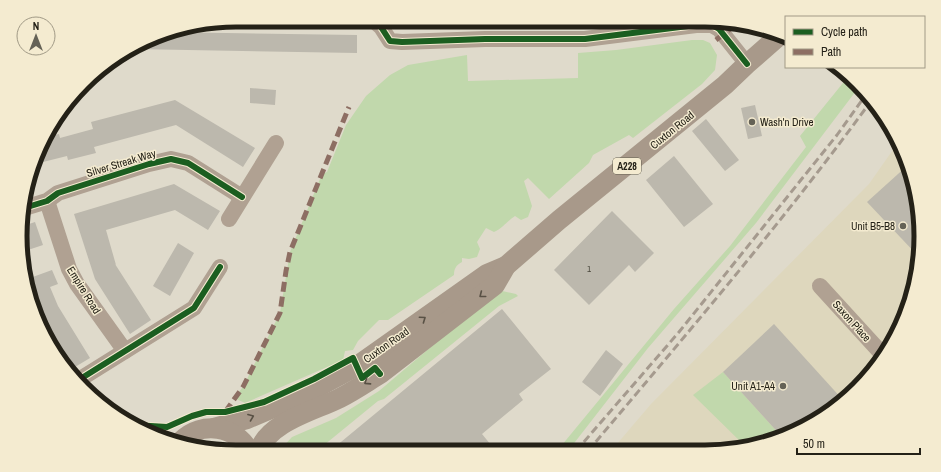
<svg xmlns="http://www.w3.org/2000/svg" width="941" height="472" font-family="'Archivo Narrow',sans-serif">
	<style>
		.built { fill: #ded7bd }
		.green { fill: #c1d8ac }
		.building { fill: #bcb8ad }
		.lines { fill: none; stroke-linecap: round; stroke-linejoin: round }
		.minor { stroke: #b0a192; stroke-width: 16 }
		.major { stroke: #a8998a; stroke-width: 20 }
		.rail { stroke: #a59a8e; stroke-width: 3; stroke-dasharray: 8 4; stroke-linecap: butt }
		.quiet { stroke: #8d6e63; stroke-width: 5; stroke-dasharray: 10 5; stroke-linecap: butt }
		.cycleway-casing { stroke: #f4ebd0; stroke-width: 8 }
		.cycleway { stroke: #1b5e20; stroke-width: 6 }
		.oneway { stroke: #595145 }
		.poi-dot { fill: #656256; stroke: #f4ebd0; stroke-width: 1.5 }
		.labels { text-anchor: middle; dominant-baseline: central; stroke-width: 3; stroke-linejoin: round; paint-order: stroke }
		.number-label { font-size: 9px; fill: #4a473c }
		.shield { fill: #f4ebd0; stroke: #625e4e; stroke-width: 1 }
		.shield-label { font-size: 10px; font-weight: bold; fill: #242117 }
		.poi-label { font-size: 11px; fill: #242117; stroke: #f4ebd0; text-anchor: end }
		.street-label { font-size: 11px; fill: #242117; stroke: #f4ebd0 }
		.rim { fill: none; stroke: #242117; stroke-width: 5 }
	</style>
	<rect width="100%" height="100%" fill="#dfdacb"/>
	<polygon class="built" points="897,144 909,166 921,250 899,331 868,378 825,415 775,440 733,450 611,451 651,404 869,184"/>
	<g class="green">
		<path d="M692,40H703L710,43L717,55L715,70L702,84L633,138L629,135L593,155L589,163L549,199L528,178L524,181L532,206L528,217L521,220L515,216C506,222 503,228 494,232L486,228L477,242L480,249L477,257L469,259L462,258V262C456,265 454,269 454,275L388,320H379L358,341L353,350L345,351L343,360L245,403L234,398L243,387L280,313L290,252L322,174L327,172L346,125L366,96L390,75L408,65L467,55L468,81L578,78V53L616,50Z"/>
		<polygon points="847,78 859,87 756,223 648,348 568,451 557,451 674,309 730,246 806,147 800,136"/>
		<polygon points="498,290 516,294 518,296 499,306 384,399 378,401 318,450 279,451 292,437 336,418 379,391"/>
		<polygon points="723,372 782,437 775,440 746,447 693,395"/>
		<polygon points="213,442 223,444 233,452 222,452 200,446 205,443"/>
	</g>
	<g class="building">
		<polygon points="165,32 357,35 357,53 133,49"/>
		<polygon points="250,88 276,90 275,105 250,103"/>
		<polygon points="175,100 255,148 243,167 176,125 94,147 96,153 68,160 67,156 35,164 45,137 59,134 60,138 93,129 91,122"/>
		<polygon points="755,105 762,136 748,139 741,108"/>
		<polygon points="706,119 739,160 725,171 692,131"/>
		<polygon points="674,156 713,204 684,227 646,180"/>
		<polygon points="908,165 921,250 919,257 867,202"/>
		<polygon points="174,184 220,211 208,230 175,210 106,230 116,265 115,264 151,320 130,334 95,279 74,214"/>
		<polygon points="612,211 654,253 635,272 629,265 589,305 554,270"/>
		<polygon points="35,222 43,245 22,252 23,226"/>
		<polygon points="178,243 194,253 170,296 153,286"/>
		<polygon points="52,270 58,284 50,287 58,306 90,358 70,370 41,327 38,317 43,311 30,278"/>
		<polygon points="502,309 551,369 519,394 523,400 482,434 491,445 484,451 330,451"/>
		<polygon points="774,324 843,400 825,415 782,437 723,372"/>
		<polygon points="606,350 623,364 600,396 582,382"/>
	</g>
	<g class="lines">
		<g class="minor">
			<polyline points="373,20 381,27 390,41 402,42 485,39 585,39 696,25 712,25 719,29 747,64"/>
			<polyline points="47,201 69,269 77,284 125,351"/>
			<polyline points="24,208 47,201 58,193 149,164 171,159 188,163 242,197"/>
			<polyline points="229,219 276,143"/>
			<polyline points="820,286 883,355"/>
			<polyline points="77,381 194,308 220,267"/>
		</g>
		<g class="major">
			<polyline points="214,428 247,419 273,408 307,393 357,366 487,274 506,266"/>
			<path d="M181,441C202,420 236,426 249,451"/>
			<path d="M259,451C268,422 314,411 340,398C354,391 367,382 380,374L495,285L506,266L559,220L725,85L747,64L779,36"/>
		</g>
		<g class="rail">
			<polyline points="576,451 679,332 837,135 867,93"/>
			<path d="M588,451C685,336 783,222 871,101"/>
		</g>
		<g class="quiet">
			<polyline points="716,40 730,29 733,24"/>
			<polyline points="225,412 243,387 280,313 286,271 290,252 349,107"/>
		</g>
		<g class="cycleway-casing">
			<g id="cycleway">
				<polyline points="373,20 381,27 390,41 402,42 485,39 585,39 696,25 712,25 719,29 747,64"/>
				<polyline points="24,208 47,201 58,193 149,164 171,159 188,163 242,197"/>
				<polyline points="77,381 194,308 220,267"/>
				<polyline points="134,425 167,427 192,416 206,412 225,412 264,402 314,379 353,358 362,378 375,368 380,374"/>
			</g>
		</g>
		<use href="#cycleway" class="cycleway"/>
	</g>
	<defs><path id="oneway-chevron" d="M-2-3.5L2.5 0L-2 3.5" fill="none" stroke-width="1.6" stroke-linecap="round" stroke-linejoin="round"/></defs>
	<g class="oneway">
		<use href="#oneway-chevron" transform="translate(482 295) rotate(142)"/>
		<use href="#oneway-chevron" transform="translate(423 319) rotate(-35)"/>
		<use href="#oneway-chevron" transform="translate(367 382) rotate(147)"/>
		<use href="#oneway-chevron" transform="translate(251 417) rotate(-21)"/>
	</g>
	<g class="poi-dot">
		<circle cx="752" cy="122" r="4"/>
		<circle cx="903" cy="226" r="4"/>
		<circle cx="783" cy="386" r="4"/>
	</g>
	<g class="labels">
		<g class="number-label">
			<text x="589" y="269">1</text>
		</g>
		<rect class="shield" x="613" y="158" width="28" height="16" rx="3"/>
		<g class="shield-label">
			<text x="627" y="166">A228</text>
		</g>
		<g class="poi-label">
			<text x="760" y="122" text-anchor="start">Wash'n Drive</text>
			<text x="895" y="226">Unit B5-B8</text>
			<text x="775" y="386">Unit A1-A4</text>
		</g>
		<g class="street-label">
			<text transform="translate(672 130) rotate(-39)">Cuxton Road</text>
			<text transform="translate(121 163) rotate(-17)">Silver Streak Way</text>
			<text transform="translate(84 290) rotate(58)">Empire Road</text>
			<text transform="translate(852 321) rotate(48)">Saxon Place</text>
			<text transform="translate(386 345) rotate(-35)">Cuxton Road</text>
		</g>
	</g>
	<path d="M0 0H941V472H0ZM236 27H705A209 209 0 0 1 914 236V236A209 209 0 0 1 705 445H236A209 209 0 0 1 27 236V236A209 209 0 0 1 236 27Z" fill="#f4ebd0" fill-rule="evenodd"/>
	<path class="rim" d="M236 27H705A209 209 0 0 1 914 236V236A209 209 0 0 1 705 445H236A209 209 0 0 1 27 236V236A209 209 0 0 1 236 27Z"/>
	<rect x="785" y="16" width="140" height="52" fill="#f4ebd0" stroke="#a19a86"/>
	<rect x="793" y="29" width="20" height="6" fill="#1b5e20" stroke="#a19a86"/>
	<text x="821" y="36" font-size="12" fill="#242117">Cycle path</text>
	<rect x="793" y="49" width="20" height="6" fill="#8d6e63" stroke="#a19a86"/>
	<text x="821" y="56" font-size="12" fill="#242117">Path</text>
	<g transform="translate(36 36)"><circle r="19" fill="#f4ebd0" stroke="#a19a86"/>
	<path d="M0-3L7 15L0 10L-7 15Z" fill="#656256"/>
	<text y="-6" font-size="11" font-weight="bold" text-anchor="middle" fill="#242117">N</text>
	</g>
	<path d="M797 448v6h123v-6" fill="none" stroke="#242117" stroke-width="2"/>
	<text x="803" y="448" font-size="12" fill="#242117" stroke="#f4ebd0" stroke-width="3" paint-order="stroke">50 m</text>
</svg>
